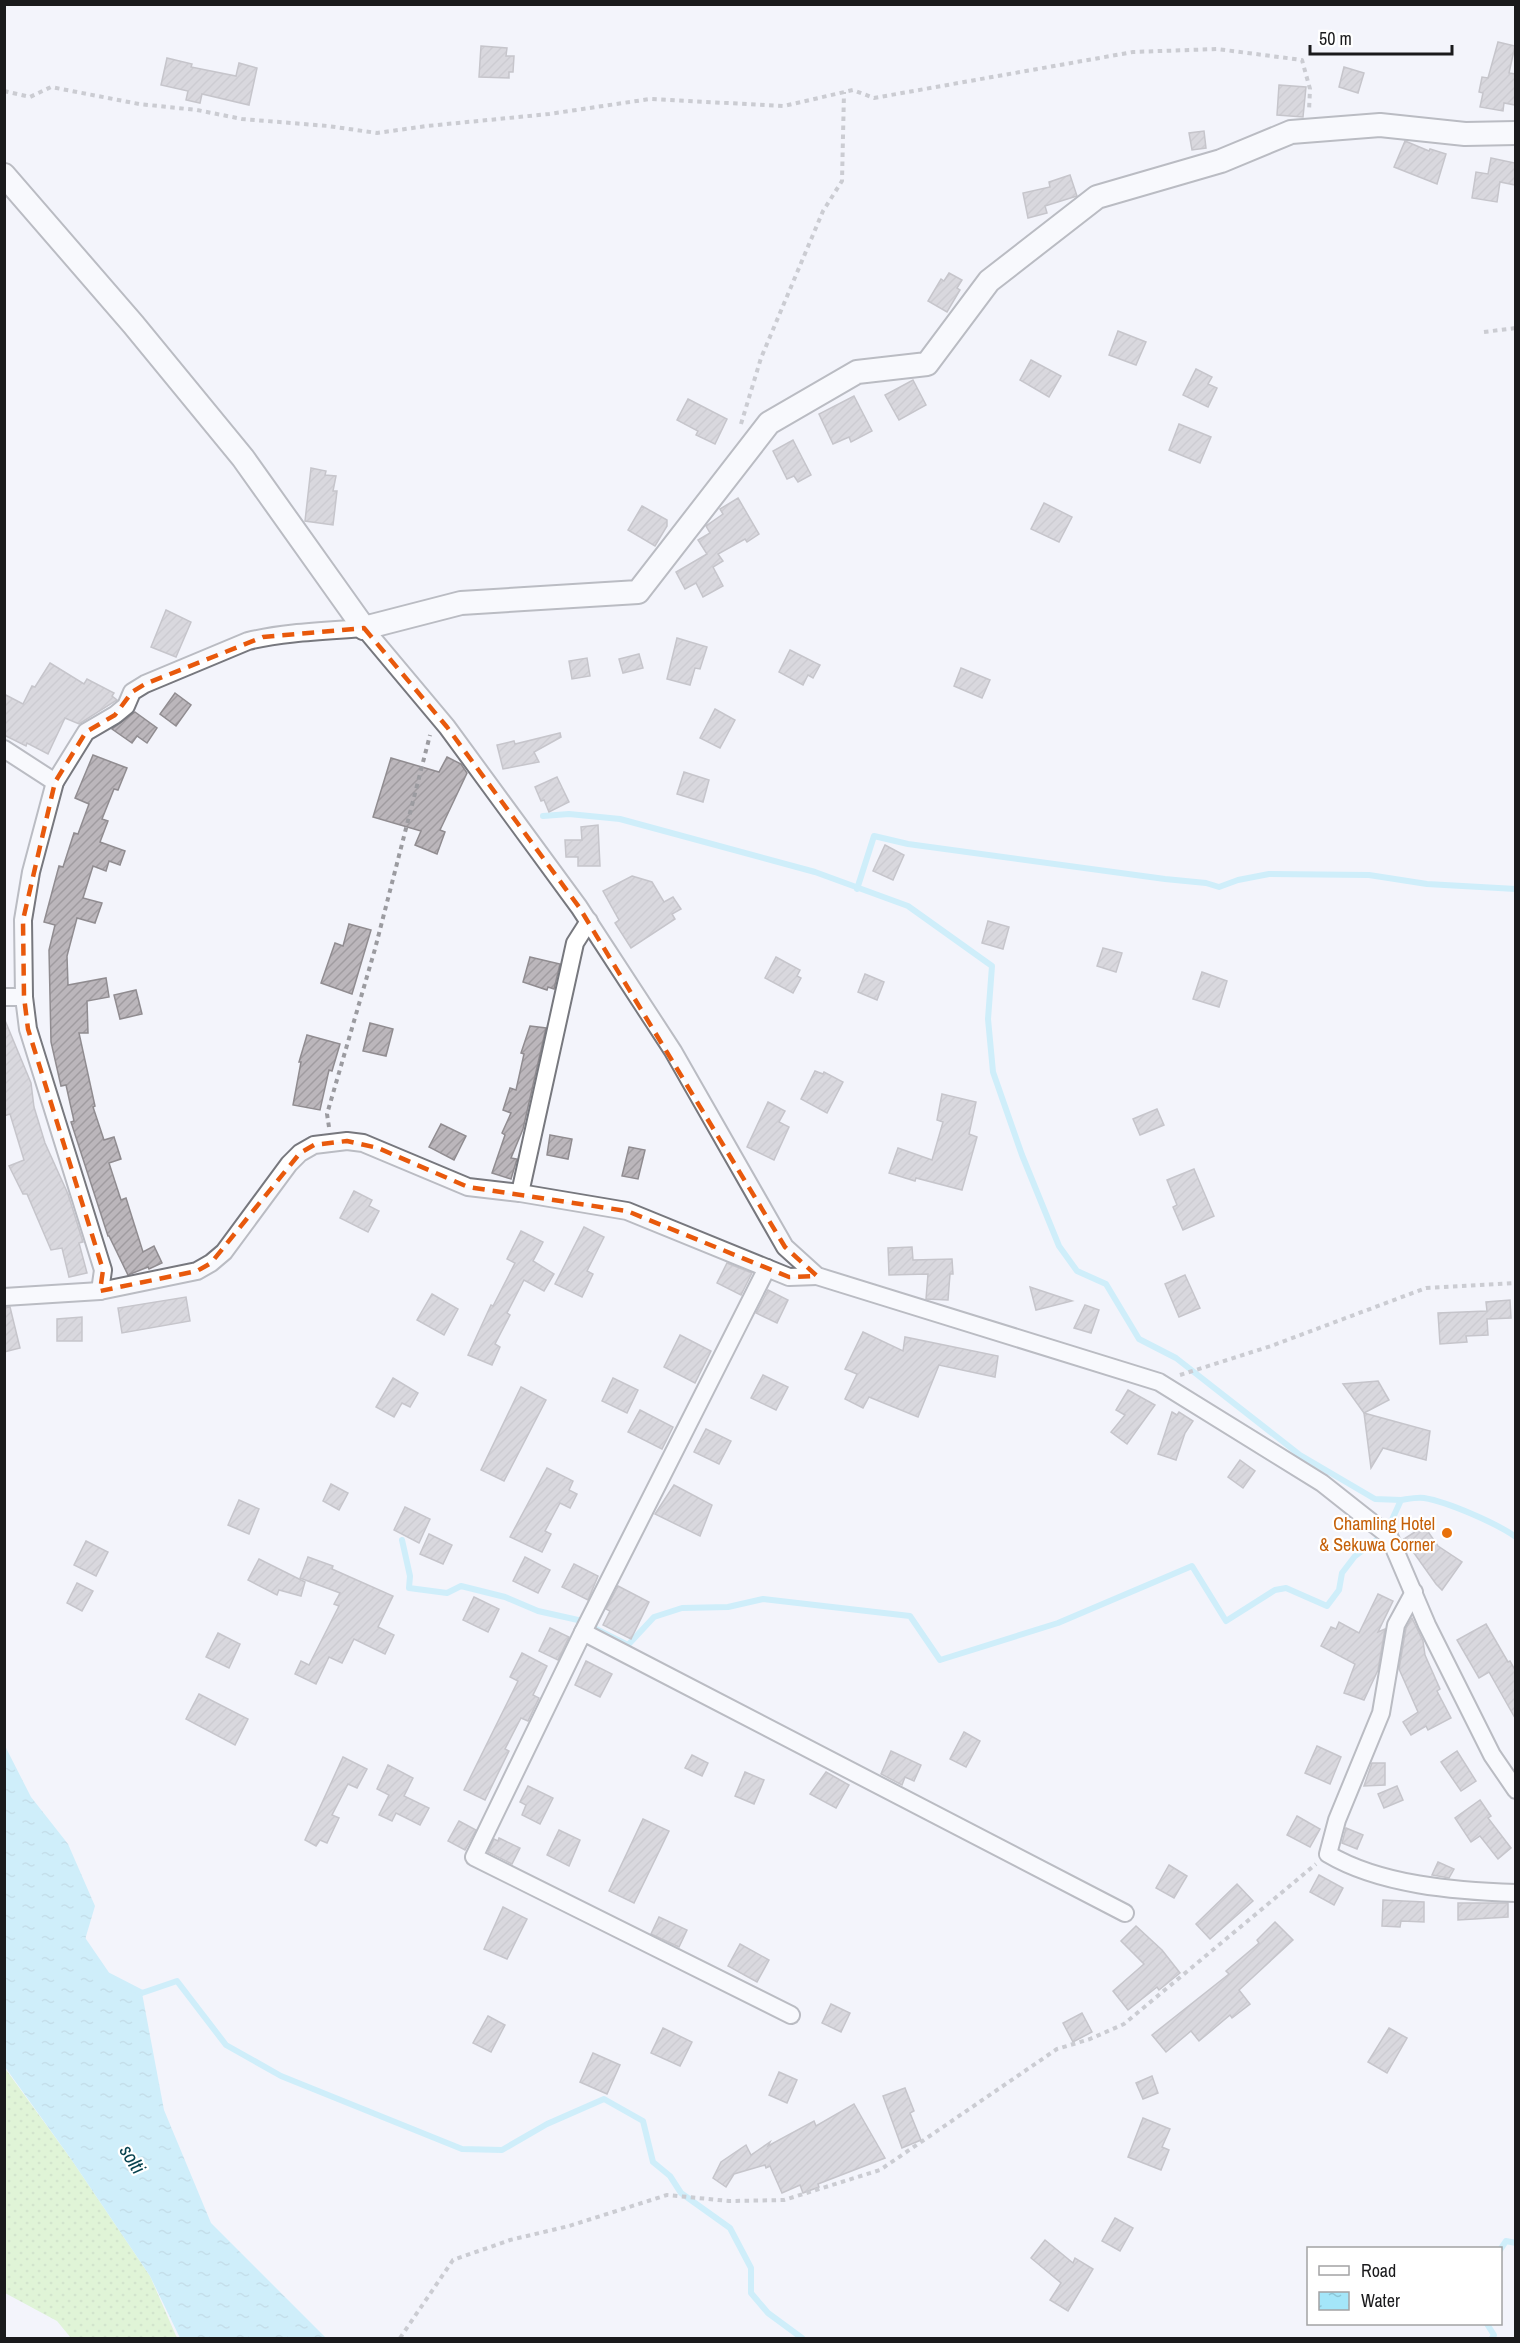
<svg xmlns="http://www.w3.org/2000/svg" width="1520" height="2343" font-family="'Archivo Narrow',sans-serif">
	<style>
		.grass { fill: url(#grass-dots) }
		.water { fill: url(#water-ripples) }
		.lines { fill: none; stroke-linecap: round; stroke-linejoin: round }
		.stream { stroke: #a4e6f9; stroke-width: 6 }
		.building { fill: url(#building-hatch); stroke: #908c90; stroke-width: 1.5 }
		.street-casing { stroke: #77787e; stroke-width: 20 }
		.secondary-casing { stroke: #77787e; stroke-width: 26 }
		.path { stroke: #9b9ba0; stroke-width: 4; stroke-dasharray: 4.5 4.5; stroke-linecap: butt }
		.street { stroke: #fff; stroke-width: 16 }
		.secondary { stroke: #fff; stroke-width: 22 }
		.marked { fill: none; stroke: #e8590c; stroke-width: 4.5; stroke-dasharray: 12 8; stroke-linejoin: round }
		.food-dot { fill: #e8710a; stroke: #fff; stroke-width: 2 }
		.labels { text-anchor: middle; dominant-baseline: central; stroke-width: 4.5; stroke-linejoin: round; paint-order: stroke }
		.food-label { font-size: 18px; fill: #c56008; stroke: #fff; text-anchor: end }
		.water-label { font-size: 20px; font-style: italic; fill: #07424f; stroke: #fff }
	</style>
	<defs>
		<pattern id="grass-dots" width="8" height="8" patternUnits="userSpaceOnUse" patternTransform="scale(1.5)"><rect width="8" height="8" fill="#c9f3ac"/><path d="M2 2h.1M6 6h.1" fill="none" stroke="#acd093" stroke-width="1.8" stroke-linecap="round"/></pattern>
		<pattern id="water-ripples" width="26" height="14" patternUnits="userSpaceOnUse" patternTransform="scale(1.5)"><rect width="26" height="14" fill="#a4e6f9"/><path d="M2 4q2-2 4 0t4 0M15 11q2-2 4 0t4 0" fill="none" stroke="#8dc5d5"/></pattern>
		<pattern id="building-hatch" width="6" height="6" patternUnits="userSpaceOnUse" patternTransform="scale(1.5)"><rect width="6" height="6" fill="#bbb6bb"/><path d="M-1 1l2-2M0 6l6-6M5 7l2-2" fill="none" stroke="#a09ca0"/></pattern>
	</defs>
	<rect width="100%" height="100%" fill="#f3f4fb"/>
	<polygon class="grass" points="4,2067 71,2159 150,2276 177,2338 71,2338 57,2321 5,2293"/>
	<polygon class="water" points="5,1746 31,1797 68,1844 95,1906 84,1943 107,1975 142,1993 164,2110 211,2223 326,2338 180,2338 150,2276 71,2159 5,2067"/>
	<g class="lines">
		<g class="stream">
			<polyline points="543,816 569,814 620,819 815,872 908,906 992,966 988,1019 993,1072 1022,1155 1059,1246 1077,1271 1106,1284 1139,1339 1176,1358 1300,1455 1375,1499 1401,1500"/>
			<polyline points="857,889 874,836 908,844 1165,879 1206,883 1219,887 1238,880 1269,874 1369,875 1427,884 1516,889"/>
			<path d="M402,1540L410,1576L409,1588L447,1593L461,1586L505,1597L538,1611L578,1620L628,1645L654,1617L682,1608L728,1607L763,1599L910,1616L940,1660L1058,1623L1192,1566L1226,1621L1275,1590L1286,1588L1327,1606L1339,1590L1342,1573L1355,1556L1386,1533L1401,1500C1408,1499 1417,1497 1424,1498C1448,1502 1496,1523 1516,1537"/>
			<polyline points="83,1940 107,1975 142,1993 177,1981 226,2045 281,2076 462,2149 502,2150 547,2124 604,2099 643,2121 653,2162 670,2176 681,2193 730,2228 751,2268 751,2293 768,2313 802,2338"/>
			<polyline points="1500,2250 1506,2241 1516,2243"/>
			<polyline points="1487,2324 1494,2335 1492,2338"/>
		</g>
	</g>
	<g class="building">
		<polygon points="1498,42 1515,46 1509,73 1515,74 1515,105 1504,103 1503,111 1480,107 1483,93 1479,92 1482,77 1488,78"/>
		<polygon points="481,46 507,48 506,56 514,56 513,72 509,72 509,78 479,77"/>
		<polygon points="167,58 192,64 191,67 236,76 239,63 257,68 249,105 202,94 200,103 186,100 188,91 161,85"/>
		<polygon points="1344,67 1364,73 1358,93 1339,87"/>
		<polygon points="1279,85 1306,87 1303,117 1277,115"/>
		<polygon points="1204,131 1206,148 1192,150 1189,133"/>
		<polygon points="1405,141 1429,151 1430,149 1446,154 1437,184 1394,167"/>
		<polygon points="1491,158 1515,163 1515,185 1500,182 1497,202 1472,198 1476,172 1488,174"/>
		<polygon points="1070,175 1077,196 1045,206 1047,213 1028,218 1023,193 1050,187 1049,182"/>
		<polygon points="949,273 962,280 957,288 960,290 947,312 928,301 941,279 944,281"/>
		<polygon points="1118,331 1146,342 1136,365 1109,355"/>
		<polygon points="1031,360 1061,376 1049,397 1020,380"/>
		<polygon points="1196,369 1212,377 1208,384 1217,388 1208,407 1183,395"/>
		<polygon points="913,380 926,405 899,420 885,395"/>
		<polygon points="854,396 872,431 851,442 849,437 833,444 819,414"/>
		<polygon points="688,399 727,419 715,444 696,435 698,431 677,420"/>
		<polygon points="1179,424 1211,437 1200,463 1169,450"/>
		<polygon points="793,440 811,475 798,482 794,476 787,479 773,451"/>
		<polygon points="311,468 326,471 325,475 336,476 333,491 337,491 333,525 305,521"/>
		<polygon points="738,498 759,534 747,542 745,539 718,554 723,561 713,567 723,586 703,597 696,583 685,589 676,572 707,554 698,540 710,533 706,526 723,514 720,509"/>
		<polygon points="1044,503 1072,517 1059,542 1031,529"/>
		<polygon points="642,506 667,520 667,526 655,546 628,530"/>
		<polygon points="166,610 191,622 176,657 151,647"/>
		<polygon points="677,638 707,647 700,669 695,668 690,685 667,679"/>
		<polygon points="790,650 820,665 813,678 808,675 803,685 779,672"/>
		<polygon points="639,654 643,668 623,673 619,659"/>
		<polygon points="587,658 590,676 572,679 569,661"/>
		<polygon points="50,663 84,684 87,679 114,693 112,696 117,700 79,724 65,718 48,754 27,743 26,746 4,735 4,694 23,704 32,686 35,687"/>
		<polygon points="961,668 990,680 982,698 954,686"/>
		<polygon points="175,693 191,705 176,726 160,714"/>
		<polygon points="715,709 735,720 720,748 700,738"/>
		<polygon points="135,712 157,728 147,743 137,736 132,743 112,729"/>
		<polygon points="560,733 561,737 534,752 539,762 503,769 497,745 514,741 515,744"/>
		<polygon points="93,755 127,768 118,790 114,789 102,819 108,821 100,842 125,851 120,865 109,861 106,871 93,866 83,898 102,903 95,923 77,918 67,956 68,985 106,978 109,997 87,1001 88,1033 79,1033 95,1106 93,1107 104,1140 114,1137 121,1159 109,1163 121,1200 126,1198 143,1252 154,1246 162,1263 149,1269 148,1267 128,1275 109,1236 108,1236 71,1122 74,1121 66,1085 61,1086 51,1042 49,950 55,925 44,922 59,866 63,867 74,833 78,834 89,804 75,798"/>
		<polygon points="447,757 461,764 467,773 440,830 445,832 437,854 415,845 421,831 373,817 391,758 439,772"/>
		<polygon points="684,772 709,780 703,802 677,794"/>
		<polygon points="557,777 569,802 549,812 544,800 541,801 535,787"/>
		<polygon points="598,825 600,866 578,866 578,857 566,857 565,840 582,840 581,827"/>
		<polygon points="885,845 904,855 893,880 873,871"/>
		<polygon points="632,876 652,882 664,902 673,897 681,909 672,914 675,919 631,948 615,923 619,920 603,891"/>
		<polygon points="988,921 1009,927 1003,949 982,943"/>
		<polygon points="349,924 371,930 352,994 321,983 335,943 343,946"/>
		<polygon points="1103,948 1122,953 1116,972 1097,966"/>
		<polygon points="530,957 560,964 554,989 548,987 547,990 523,982"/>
		<polygon points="776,957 800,970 797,976 801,978 793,993 765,978"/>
		<polygon points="1202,972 1227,981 1219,1007 1193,999"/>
		<polygon points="865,974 884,982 877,1000 858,992"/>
		<polygon points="136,990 142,1014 120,1019 114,995"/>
		<polygon points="4,1018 31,1083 34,1107 45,1143 68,1194 83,1242 79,1243 87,1273 69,1277 62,1248 51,1250 27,1194 23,1194 9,1166 24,1160 10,1114 4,1116"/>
		<polygon points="370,1023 393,1029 386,1056 363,1051"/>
		<polygon points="530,1026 546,1028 523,1129 511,1158 517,1159 511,1179 492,1173 505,1135 502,1133 511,1113 503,1110 510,1088 516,1090 524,1054 521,1053"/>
		<polygon points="307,1035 340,1044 332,1071 329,1070 320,1110 293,1105 301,1062 299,1062"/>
		<polygon points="815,1071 823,1074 824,1072 843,1082 827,1113 801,1099"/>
		<polygon points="942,1094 976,1102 969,1134 977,1137 962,1190 916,1178 915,1181 889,1173 898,1148 932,1160 943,1122 937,1120"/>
		<polygon points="768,1102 785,1111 779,1122 789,1127 774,1160 747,1147"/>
		<polygon points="1157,1109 1164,1125 1140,1135 1133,1119"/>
		<polygon points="441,1124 466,1136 454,1160 429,1147"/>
		<polygon points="550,1135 572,1139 568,1159 547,1155"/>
		<polygon points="629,1147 645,1150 638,1179 622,1176"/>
		<polygon points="1194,1169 1214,1216 1183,1230 1173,1207 1177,1205 1167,1180"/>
		<polygon points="354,1191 372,1200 369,1206 379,1211 368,1232 340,1218"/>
		<polygon points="584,1227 604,1237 587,1271 593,1274 582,1297 555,1284"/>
		<polygon points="521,1231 543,1242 533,1261 554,1274 544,1291 524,1280 507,1313 510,1315 495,1344 500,1347 492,1365 468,1355 491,1305 493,1306 515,1263 507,1259"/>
		<polygon points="912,1247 913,1260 952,1259 953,1274 950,1274 948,1300 926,1299 928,1274 889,1275 888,1248"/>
		<polygon points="727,1263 752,1273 741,1295 717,1283"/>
		<polygon points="1185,1275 1200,1308 1179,1317 1165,1284"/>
		<polygon points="1030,1287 1072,1301 1036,1310"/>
		<polygon points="768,1290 788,1300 777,1323 756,1313"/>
		<polygon points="432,1294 458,1309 444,1335 417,1320"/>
		<polygon points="186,1297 190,1321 122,1333 118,1308"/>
		<polygon points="1510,1300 1511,1318 1487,1319 1488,1335 1466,1336 1467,1342 1440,1344 1438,1313 1487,1311 1486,1302"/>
		<polygon points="1085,1305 1099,1310 1091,1333 1074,1328"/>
		<polygon points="10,1307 20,1348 4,1352 4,1308"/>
		<polygon points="82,1317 82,1341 57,1341 57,1319"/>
		<polygon points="863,1332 903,1351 905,1337 998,1356 995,1377 939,1365 918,1417 869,1397 863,1408 845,1399 857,1374 845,1369"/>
		<polygon points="680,1335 711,1351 695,1383 664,1367"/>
		<polygon points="763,1375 788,1387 776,1410 751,1398"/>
		<polygon points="393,1378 418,1393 410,1407 402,1403 394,1417 376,1407"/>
		<polygon points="613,1378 638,1390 627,1413 602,1401"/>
		<polygon points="1378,1381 1389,1400 1364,1413 1343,1384"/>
		<polygon points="521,1387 546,1400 504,1481 481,1470"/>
		<polygon points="1128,1390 1155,1405 1127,1444 1111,1432 1125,1415 1116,1410"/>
		<polygon points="640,1410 673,1427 662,1449 628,1432"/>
		<polygon points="1172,1412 1177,1415 1179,1412 1193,1421 1185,1433 1176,1460 1158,1454"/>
		<polygon points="1364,1413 1430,1431 1426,1460 1383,1448 1371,1468"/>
		<polygon points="706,1429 731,1441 719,1464 694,1452"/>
		<polygon points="1240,1460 1255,1471 1243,1488 1228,1477"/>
		<polygon points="547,1468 573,1481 569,1490 577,1494 570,1508 560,1503 545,1531 551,1534 542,1552 510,1537"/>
		<polygon points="331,1484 348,1493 339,1510 323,1501"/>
		<polygon points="674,1485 712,1505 700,1536 655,1514"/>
		<polygon points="239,1500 259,1509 249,1534 228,1525"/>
		<polygon points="405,1507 430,1519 419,1543 394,1530"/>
		<polygon points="1424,1526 1438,1546 1462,1562 1442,1590 1436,1584 1404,1539"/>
		<polygon points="429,1534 452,1545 443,1564 420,1554"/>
		<polygon points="86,1541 108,1552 96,1576 74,1565"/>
		<polygon points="308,1557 333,1566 332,1569 393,1596 378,1627 394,1635 385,1654 354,1639 342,1663 329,1657 316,1684 295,1674 301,1661 309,1665 339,1606 334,1604 340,1593 300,1578"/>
		<polygon points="525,1557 550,1570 538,1593 513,1581"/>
		<polygon points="259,1559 305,1582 301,1596 279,1590 277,1595 248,1580"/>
		<polygon points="574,1564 598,1576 588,1600 562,1587"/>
		<polygon points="77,1583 93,1591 82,1611 67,1603"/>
		<polygon points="618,1586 649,1602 631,1639 603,1625 610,1611 606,1609"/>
		<polygon points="1378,1594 1393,1601 1378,1632 1385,1629 1378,1670 1364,1700 1344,1693 1355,1664 1321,1646 1331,1627 1336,1629 1339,1622 1359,1633"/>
		<polygon points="474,1597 499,1609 488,1632 463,1620"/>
		<polygon points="1412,1618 1423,1641 1425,1655 1440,1689 1437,1691 1451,1718 1428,1730 1426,1726 1411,1735 1403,1722 1418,1712 1399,1669 1406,1628"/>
		<polygon points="1486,1624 1508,1662 1510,1661 1515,1670 1515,1718 1489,1672 1479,1678 1457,1640"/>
		<polygon points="550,1628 569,1637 558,1660 539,1651"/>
		<polygon points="218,1633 240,1644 229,1668 206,1657"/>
		<polygon points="522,1653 547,1666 533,1695 539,1698 528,1721 521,1718 505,1749 509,1751 485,1800 464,1790 518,1681 510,1677"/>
		<polygon points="586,1661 612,1674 600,1697 575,1685"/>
		<polygon points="199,1694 248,1719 235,1745 186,1719"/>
		<polygon points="964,1732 980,1741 966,1767 950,1759"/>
		<polygon points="1317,1746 1341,1757 1330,1784 1305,1773"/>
		<polygon points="891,1751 921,1765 914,1781 905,1777 902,1785 881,1774"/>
		<polygon points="1457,1751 1476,1781 1461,1791 1441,1762"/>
		<polygon points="692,1755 708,1763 702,1776 685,1768"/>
		<polygon points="343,1757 367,1769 357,1788 348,1784 332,1815 339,1818 327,1843 320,1840 316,1846 305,1840"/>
		<polygon points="1372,1763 1385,1763 1385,1785 1364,1786"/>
		<polygon points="388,1765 413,1778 404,1796 429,1808 420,1825 396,1813 392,1821 379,1815 389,1795 377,1789"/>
		<polygon points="745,1772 764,1780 754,1804 735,1796"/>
		<polygon points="826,1772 849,1785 836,1808 810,1794"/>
		<polygon points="528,1786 553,1798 540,1824 522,1815 526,1805 520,1802"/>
		<polygon points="1397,1786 1403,1800 1384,1808 1378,1794"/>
		<polygon points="1480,1800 1491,1816 1488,1818 1511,1848 1498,1859 1480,1836 1471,1842 1455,1818"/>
		<polygon points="1297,1816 1320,1829 1310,1847 1287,1835"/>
		<polygon points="643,1819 669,1831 634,1903 609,1891"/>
		<polygon points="459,1821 476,1830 465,1850 448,1841"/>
		<polygon points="1346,1828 1363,1835 1357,1849 1342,1843"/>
		<polygon points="559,1830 580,1840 569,1866 547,1855"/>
		<polygon points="499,1838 520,1848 512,1864 488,1852 494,1839 498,1841"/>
		<polygon points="1438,1862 1454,1869 1449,1878 1432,1875"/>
		<polygon points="1169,1865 1187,1876 1174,1898 1156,1888"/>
		<polygon points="1319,1875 1343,1888 1334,1905 1310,1892"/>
		<polygon points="1237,1884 1253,1901 1210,1939 1196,1924"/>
		<polygon points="1383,1900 1424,1902 1424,1922 1401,1921 1400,1927 1382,1926"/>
		<polygon points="1458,1903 1508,1903 1508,1917 1458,1920"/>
		<polygon points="503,1907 527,1919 507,1959 484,1949"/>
		<polygon points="659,1917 687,1930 679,1947 651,1934"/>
		<polygon points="1275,1922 1293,1940 1239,1990 1250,2004 1232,2018 1230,2015 1199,2041 1191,2031 1166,2052 1152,2035 1229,1974 1226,1971 1259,1943 1257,1940"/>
		<polygon points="1136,1926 1162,1950 1180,1973 1159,1990 1157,1987 1128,2010 1113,1991 1144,1964 1121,1941"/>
		<polygon points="740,1944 769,1960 757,1982 728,1966"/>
		<polygon points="831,2004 850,2013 841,2032 822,2023"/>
		<polygon points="1082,2013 1092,2032 1073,2042 1063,2023"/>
		<polygon points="488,2016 505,2025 491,2052 473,2043"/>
		<polygon points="663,2028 692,2042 680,2066 651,2053"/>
		<polygon points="1389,2028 1407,2038 1387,2073 1368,2062"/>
		<polygon points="593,2053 620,2065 607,2094 580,2082"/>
		<polygon points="779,2072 797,2080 787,2103 769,2095"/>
		<polygon points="1152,2076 1158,2093 1143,2099 1136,2083"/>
		<polygon points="905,2088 914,2111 910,2113 921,2140 902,2148 883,2096"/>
		<polygon points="854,2104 885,2158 818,2184 819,2187 803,2193 800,2185 782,2193 770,2166 766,2168 765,2165 734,2174 726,2187 713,2178 721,2162 746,2145 751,2155 770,2142 768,2146 814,2121 816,2126"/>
		<polygon points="1143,2118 1170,2129 1162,2147 1169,2150 1161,2170 1128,2157"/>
		<polygon points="1115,2218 1133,2228 1120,2251 1102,2241"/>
		<polygon points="1045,2240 1073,2263 1075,2258 1093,2269 1068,2311 1050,2300 1061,2283 1031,2258"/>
	</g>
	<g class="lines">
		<g class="street-casing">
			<g id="street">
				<polyline points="4,749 55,782"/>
				<polyline points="4,997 24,997"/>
				<polyline points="520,1193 575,943 589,921"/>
				<path d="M100,1291L103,1270L28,1029L24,997L23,920L31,872L55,782L86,732L115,715L126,706L132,692L145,684L248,641C285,632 326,631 364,628L447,727L579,907L673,1051L785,1247L817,1276L1159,1382L1322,1483L1389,1536L1427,1625L1492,1755L1516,1790"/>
				<polyline points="4,1297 100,1291 197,1271 211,1263 224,1252 289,1164 300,1153 314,1145 347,1141 363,1143 468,1187 520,1193 627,1211 789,1277 817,1276"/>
				<path d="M1414,1592L1396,1625L1381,1713L1337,1820L1328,1854C1380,1885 1455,1891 1516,1893"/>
				<polyline points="583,1632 767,1268"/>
				<polyline points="791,2015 474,1857 583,1632 1125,1913"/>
			</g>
		</g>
		<g class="secondary-casing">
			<polyline id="secondary" points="4,175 133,324 243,458 364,628 461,603 638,592 769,423 857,372 927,364 989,281 1097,197 1221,161 1291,132 1380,125 1465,134 1516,133"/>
		</g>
		<g class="path">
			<polyline points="4,91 30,97 51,87 139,104 197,110 242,119 328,126 377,133 427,126 549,114 650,99 784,106 853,90 874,98 1133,52 1217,49 1302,60 1310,89 1309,111"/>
			<polyline points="1484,332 1516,328"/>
			<polyline points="741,424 761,358 823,211 842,181 844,92"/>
			<polyline points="329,1127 327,1114 375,949 430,735"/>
			<polyline points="1180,1375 1271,1346 1426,1288 1516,1283"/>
			<polyline points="400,2338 453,2260 510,2240 569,2226 667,2195 729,2201 784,2200 880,2170 1057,2049 1090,2039 1124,2024 1316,1864"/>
		</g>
		<use href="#street" class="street"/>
		<use href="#secondary" class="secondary"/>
	</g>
	<path d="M0 0H1520V2343H0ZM364,628L447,727L579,907L785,1247L817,1276L789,1277L627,1211L468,1187L378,1148L347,1141L314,1145L300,1153L211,1263L197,1271L100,1291L103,1270L28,1029L24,997L23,920L55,782L86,732L115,715L132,692L145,684L263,637Z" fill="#f3f4fb" fill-opacity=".55" fill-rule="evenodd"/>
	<path class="marked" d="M364,628L447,727L579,907L785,1247L817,1276L789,1277L627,1211L468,1187L378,1148L347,1141L314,1145L300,1153L211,1263L197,1271L100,1291L103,1270L28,1029L24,997L23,920L55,782L86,732L115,715L132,692L145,684L263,637Z"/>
	<circle class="food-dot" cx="1447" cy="1533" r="6"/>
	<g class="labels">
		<g class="food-label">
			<text x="1435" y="1523">Chamling Hotel<tspan x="1435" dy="21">&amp; Sekuwa Corner</tspan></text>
		</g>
		<g class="water-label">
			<text transform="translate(133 2159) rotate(58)">solti</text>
		</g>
	</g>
	<rect width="1520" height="2343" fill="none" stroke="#1a1a1c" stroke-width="12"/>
	<rect x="1307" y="2247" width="195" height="78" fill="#ffffff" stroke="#a3a3a4" stroke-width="1.5"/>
	<rect x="1319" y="2266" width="30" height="9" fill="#ffffff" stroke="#a3a3a4" stroke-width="1.5"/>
	<text x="1361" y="2277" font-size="18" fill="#1a1a1c">Road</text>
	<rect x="1319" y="2292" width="30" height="18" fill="url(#water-ripples)" stroke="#a3a3a4" stroke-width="1.5"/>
	<text x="1361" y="2307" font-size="18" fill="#1a1a1c">Water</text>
	<path d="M1310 45v9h142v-9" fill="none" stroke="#1a1a1c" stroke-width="3"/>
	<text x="1319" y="45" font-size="18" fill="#1a1a1c" stroke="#ffffff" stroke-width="4.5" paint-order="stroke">50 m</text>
</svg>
